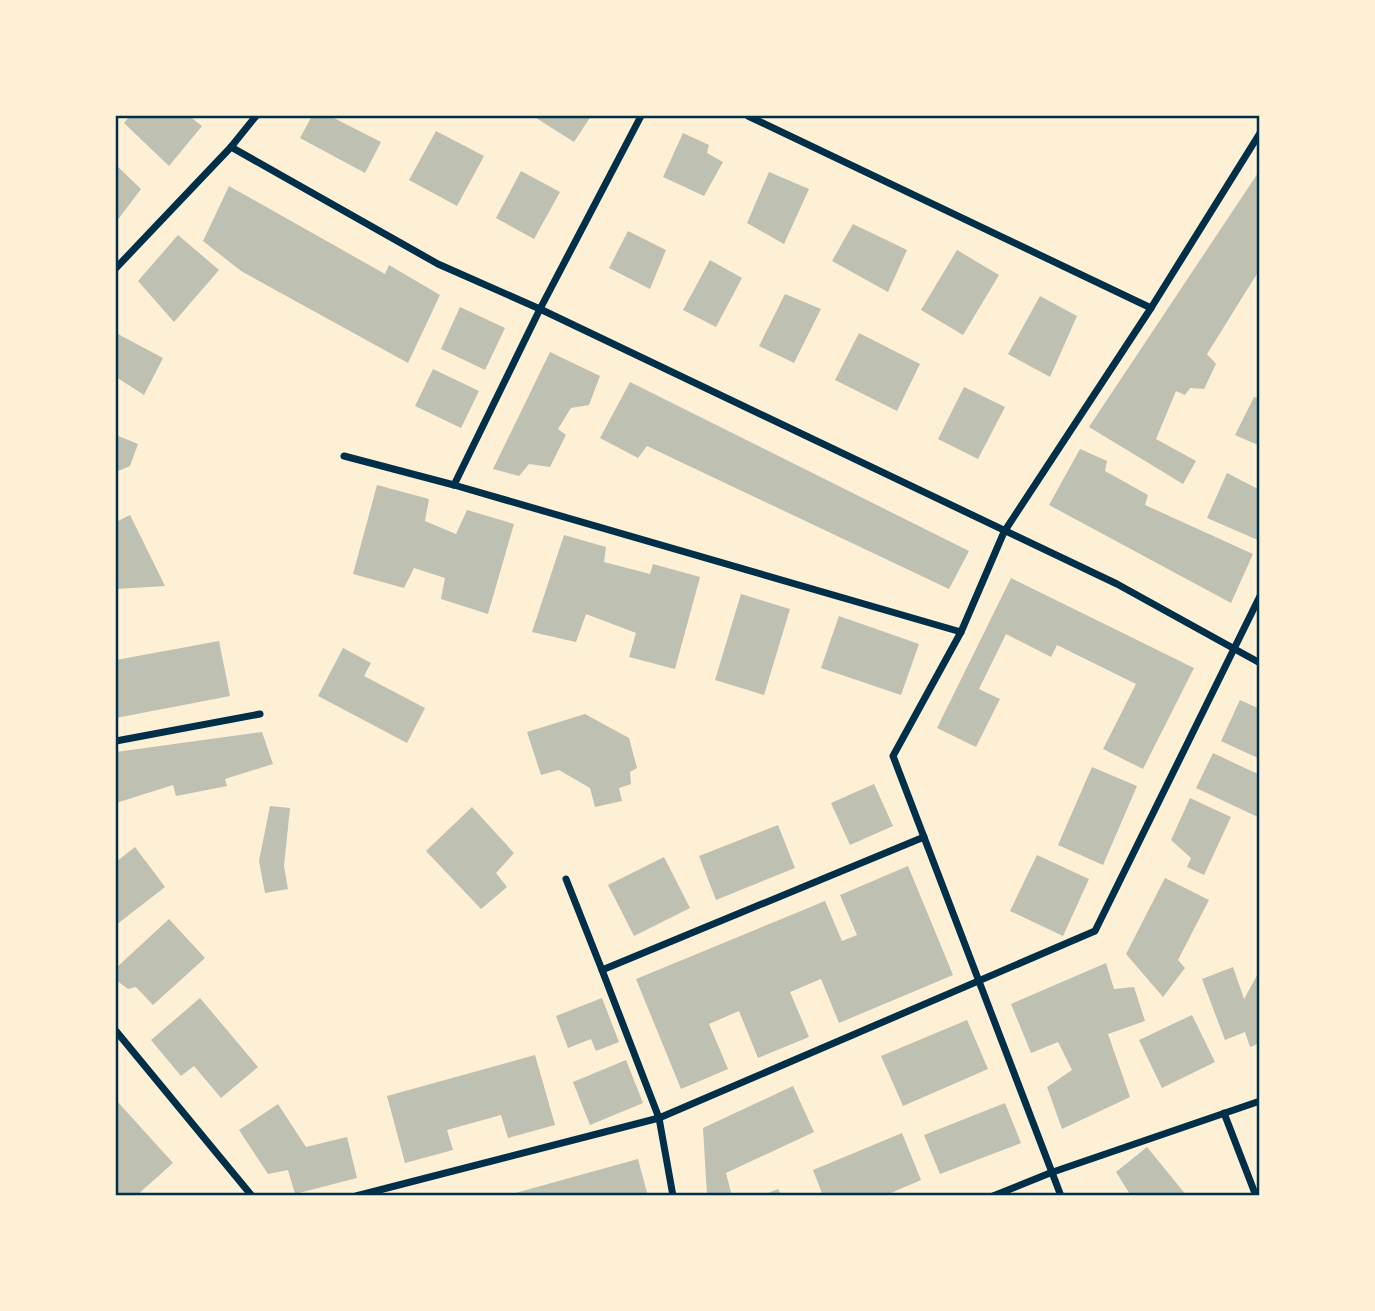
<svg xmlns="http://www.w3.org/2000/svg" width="1375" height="1311" font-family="'Nunito Sans',sans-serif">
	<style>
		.building { fill: #bec0b2 }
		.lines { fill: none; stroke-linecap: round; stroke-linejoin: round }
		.minor { stroke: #003049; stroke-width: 7 }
		.neatline { fill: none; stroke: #003049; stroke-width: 2.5 }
	</style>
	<rect width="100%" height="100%" fill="#fdf0d5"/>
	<g class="building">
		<polygon points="130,116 189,116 202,126 169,166 124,123"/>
		<polygon points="312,116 330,116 381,142 365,173 300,138"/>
		<polygon points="533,116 591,116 574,142"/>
		<polygon points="436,131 484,156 457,206 409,180"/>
		<polygon points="683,133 709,145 707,153 723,162 704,196 663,177"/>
		<polygon points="116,165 141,189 116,222"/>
		<polygon points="1260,170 1260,269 1207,354 1216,364 1204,389 1190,388 1185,395 1176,391 1156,439 1196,461 1183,484 1089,427"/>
		<polygon points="521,171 560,192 534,239 496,218"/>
		<polygon points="769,172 809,189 784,244 747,223"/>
		<polygon points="229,186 385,274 389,265 440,295 408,363 241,271 203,241"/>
		<polygon points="853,224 907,250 888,292 832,261"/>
		<polygon points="628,231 666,250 650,289 609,268"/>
		<polygon points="178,235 219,270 174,322 138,281"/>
		<polygon points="957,250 999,275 963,335 921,310"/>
		<polygon points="710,260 742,278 716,327 683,310"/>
		<polygon points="785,294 821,309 794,363 759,346"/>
		<polygon points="1040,296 1077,316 1050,377 1008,354"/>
		<polygon points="460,307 505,328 485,370 441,349"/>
		<polygon points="116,333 163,358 144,395 116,377"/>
		<polygon points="859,333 920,364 897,411 835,380"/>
		<polygon points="550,352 600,376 589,405 571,408 558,429 566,435 550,467 529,464 519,476 493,469"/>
		<polygon points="433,369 479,391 461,428 415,406"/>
		<polygon points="630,382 969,551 949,589 647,446 638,458 600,438"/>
		<polygon points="964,387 1005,407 978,459 938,439"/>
		<polygon points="1254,397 1260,399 1260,446 1235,435"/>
		<polygon points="116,435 138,444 130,466 116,472"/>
		<polygon points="1080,449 1107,461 1105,471 1148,495 1145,505 1253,554 1231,603 1049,505"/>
		<polygon points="1227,473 1260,490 1260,541 1207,518"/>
		<polygon points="377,485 429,499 425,521 456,534 467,510 514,524 488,614 441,599 445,578 414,568 404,588 353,574"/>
		<polygon points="130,515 165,586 116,589 116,522"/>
		<polygon points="564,535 606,547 604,562 650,574 653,564 700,577 675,669 629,657 636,633 586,614 576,642 532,632"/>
		<polygon points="1011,578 1194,668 1143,769 1103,749 1136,684 1057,645 1051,657 1006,634 979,689 1000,699 976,747 937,728"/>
		<polygon points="741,594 790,609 764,695 715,680"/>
		<polygon points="839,616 919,644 901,695 821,668"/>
		<polygon points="219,641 230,696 116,718 116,660"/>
		<polygon points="343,648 371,663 364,676 425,708 407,743 318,696"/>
		<polygon points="1240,700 1260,709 1260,759 1221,741"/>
		<polygon points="585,714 629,738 637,768 630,772 631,784 619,788 622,801 595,807 590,788 559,770 541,775 527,732"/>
		<polygon points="262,732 273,764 225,779 227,786 176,796 173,785 116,803 116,752"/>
		<polygon points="1213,753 1260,775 1260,818 1196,788"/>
		<polygon points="1092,767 1137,786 1103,865 1058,845"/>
		<polygon points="874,784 893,826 850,845 831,803"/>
		<polygon points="1190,798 1231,817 1204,875 1187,867 1191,858 1171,840"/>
		<polygon points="270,806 290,808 284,866 288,889 265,893 259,861"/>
		<polygon points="472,807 514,853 496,873 507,887 481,909 426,851"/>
		<polygon points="778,825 795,868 716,900 699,856"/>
		<polygon points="135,847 165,887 116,925 116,862"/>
		<polygon points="1037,855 1089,879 1063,936 1010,911"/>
		<polygon points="664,857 690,908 634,936 608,885"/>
		<polygon points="908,866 953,975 839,1023 821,979 790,992 809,1037 758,1058 739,1011 709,1024 728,1069 681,1089 636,979 825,901 842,941 857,935 840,895"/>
		<polygon points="1165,878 1209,900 1178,960 1185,968 1163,997 1126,954"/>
		<polygon points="169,919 205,958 153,1005 136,987 128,989 116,980 116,968"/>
		<polygon points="1106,963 1114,989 1134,987 1145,1021 1108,1034 1130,1097 1062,1129 1047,1087 1072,1070 1058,1042 1031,1053 1011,1004"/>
		<polygon points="1233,967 1244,999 1260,970 1260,1043 1250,1047 1245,1032 1225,1040 1202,979"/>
		<polygon points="200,998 258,1067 221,1098 194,1066 181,1076 151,1040"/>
		<polygon points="602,998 619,1042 596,1051 591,1039 568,1048 556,1016"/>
		<polygon points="1192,1015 1215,1062 1162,1088 1139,1040"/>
		<polygon points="967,1020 988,1069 903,1106 881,1056"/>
		<polygon points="535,1055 555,1125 508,1138 501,1115 447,1130 453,1150 405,1163 387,1096"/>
		<polygon points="626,1060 643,1103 590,1125 573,1082"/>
		<polygon points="793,1086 814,1132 726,1173 732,1196 707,1196 703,1128"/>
		<polygon points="116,1100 173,1163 136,1196 116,1196"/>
		<polygon points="1005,1103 1021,1143 940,1174 924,1135"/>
		<polygon points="278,1104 306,1147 347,1137 357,1178 295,1194 288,1170 268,1174 239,1130"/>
		<polygon points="902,1133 921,1180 884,1196 823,1196 813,1170"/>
		<polygon points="1147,1147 1187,1196 1131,1196 1116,1172"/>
		<polygon points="638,1159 648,1196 508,1196 508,1195"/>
		<polygon points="778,1189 782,1196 763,1196 763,1195"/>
	</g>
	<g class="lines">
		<g class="minor">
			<polyline points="748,116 1151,308"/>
			<polyline points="231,147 438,264 540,309 1117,584 1260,663"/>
			<polyline points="116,268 231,147 256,116"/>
			<polyline points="344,456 454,485 961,632"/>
			<polyline points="454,485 540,309 641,116"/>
			<polyline points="116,741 260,714"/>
			<polyline points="566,879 602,970"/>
			<polyline points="116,1031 252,1196"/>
			<polyline points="1224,1113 1256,1196"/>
			<polyline points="356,1196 659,1118 1095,931 1260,596"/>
			<polyline points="673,1196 659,1118 602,970 924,837"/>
			<polyline points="993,1196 1050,1173 1260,1101"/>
			<polyline points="1061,1196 893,756 961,632 1004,532 1151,308 1260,133"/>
		</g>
	</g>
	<rect width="1375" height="1311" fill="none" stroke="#fdf0d5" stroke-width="234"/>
	<rect x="117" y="117" width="1141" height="1077" class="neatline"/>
</svg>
